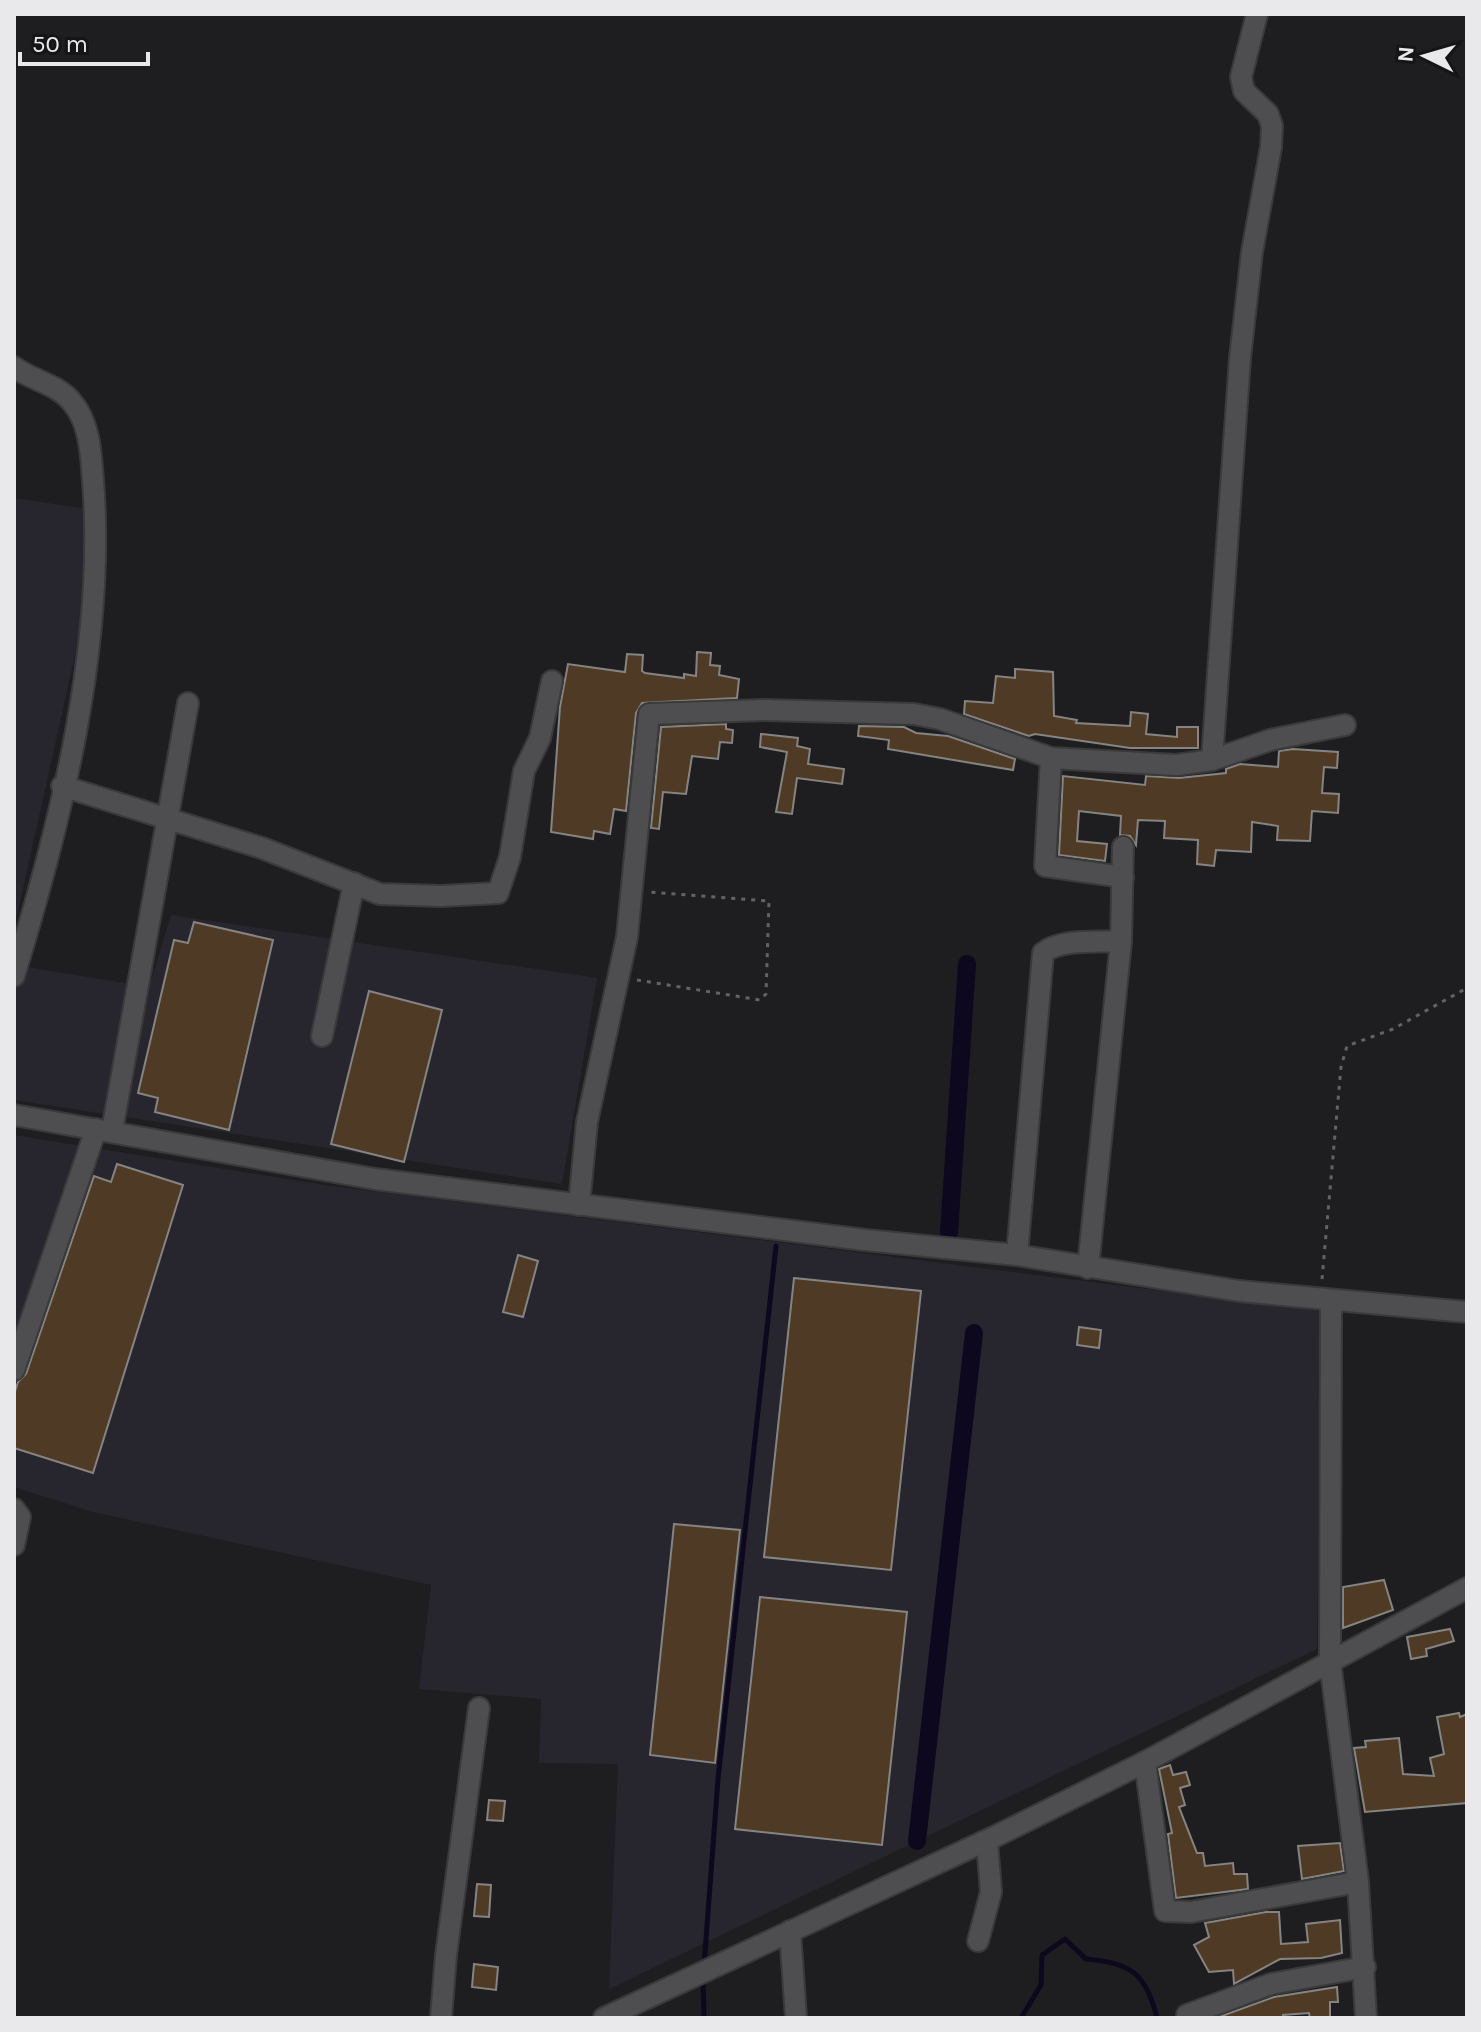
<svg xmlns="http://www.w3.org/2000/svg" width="1481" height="2032" font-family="Karla,sans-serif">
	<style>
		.built { fill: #27262e }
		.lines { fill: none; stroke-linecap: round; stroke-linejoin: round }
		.stream { stroke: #0d081d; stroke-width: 5 }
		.canal { stroke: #0d081d; stroke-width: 18 }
		.building { fill: #4f3b25; stroke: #868482; stroke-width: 2 }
		.minor-casing { stroke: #3a3a3b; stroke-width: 24 }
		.path { stroke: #636365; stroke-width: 3; stroke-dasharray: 4 6; stroke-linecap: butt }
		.minor { stroke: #4e4e50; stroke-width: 20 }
	</style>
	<rect width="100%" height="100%" fill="#1e1e20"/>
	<g class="built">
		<polygon points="14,498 93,510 81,628 14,929"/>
		<polygon points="171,915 597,978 562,1184 14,1100 14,965 149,987"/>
		<polygon points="14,1135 324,1185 1321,1311 1317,1649 609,1989 618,1764 539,1763 541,1699 419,1689 431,1585 93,1512 14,1487"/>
	</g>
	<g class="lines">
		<g class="stream">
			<polyline points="704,1966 718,1779 776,1246"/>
			<polyline points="703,1980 704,2018"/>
			<path d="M1021,2018L1041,1985L1042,1955L1065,1939L1086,1959C1131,1963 1146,1973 1157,2018"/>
		</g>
		<g class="canal">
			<polyline points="949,1232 967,964"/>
			<polyline points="917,1841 974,1333"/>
		</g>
	</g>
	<g class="building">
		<polygon points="697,652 711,653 710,665 720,666 719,675 739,679 737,698 642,703 636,713 626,811 614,809 610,834 594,831 593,839 551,832 560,707 568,664 625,672 627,654 643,655 642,671 645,673 684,678 684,674 696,676"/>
		<polygon points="1015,669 1053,672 1054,716 1077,720 1076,723 1130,726 1131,712 1148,714 1146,734 1177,737 1177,727 1198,727 1198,748 1130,748 1035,734 1029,736 964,714 965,701 993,703 996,676 1015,678"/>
		<polygon points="726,724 726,729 733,730 732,743 720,742 718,759 692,756 686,794 663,792 659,829 651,828 661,727"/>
		<polygon points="859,726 904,727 916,733 948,736 1015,759 1013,770 888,749 889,740 858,736"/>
		<polygon points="761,734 798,738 797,746 810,749 808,764 844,769 842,784 797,778 792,814 776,812 787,752 760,747"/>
		<polygon points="1293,749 1338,752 1337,768 1324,767 1322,793 1339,794 1338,813 1312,811 1310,841 1277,840 1278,826 1252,822 1251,852 1216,850 1214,866 1197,864 1198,840 1164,838 1165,821 1138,820 1136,845 1130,836 1120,835 1121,816 1079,811 1077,841 1107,844 1105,861 1059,855 1063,776 1145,785 1146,776 1179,778 1226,773 1226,769 1240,764 1278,767 1279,751"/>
		<polygon points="194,922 273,940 229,1130 155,1112 158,1098 138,1093 174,940 188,943"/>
		<polygon points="369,991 442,1010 404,1162 331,1144"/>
		<polygon points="117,1164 183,1185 93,1473 14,1448 14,1395 18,1382 26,1374 94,1176 111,1182"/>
		<polygon points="518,1255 538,1261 523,1317 503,1312"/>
		<polygon points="794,1278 921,1291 891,1570 764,1557"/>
		<polygon points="1079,1327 1101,1330 1099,1348 1077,1345"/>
		<polygon points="674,1524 740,1530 715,1763 650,1755"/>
		<polygon points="1384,1580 1393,1610 1343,1628 1343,1587"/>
		<polygon points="760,1597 907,1612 882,1845 735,1829"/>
		<polygon points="1450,1629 1454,1641 1426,1649 1427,1656 1411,1659 1407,1637"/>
		<polygon points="1459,1713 1460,1717 1467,1714 1467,1803 1365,1812 1354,1748 1366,1747 1365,1741 1399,1738 1403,1774 1434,1776 1430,1758 1444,1754 1437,1717"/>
		<polygon points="1170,1765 1173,1775 1186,1772 1190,1785 1180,1788 1185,1805 1179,1807 1197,1853 1203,1853 1205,1866 1233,1863 1234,1874 1247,1874 1248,1889 1176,1898 1168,1834 1172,1833 1159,1769"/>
		<polygon points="489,1800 505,1801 503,1821 487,1820"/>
		<polygon points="1340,1843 1344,1871 1302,1879 1298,1846"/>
		<polygon points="477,1884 491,1885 489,1917 474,1916"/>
		<polygon points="1266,1912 1279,1912 1281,1944 1308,1942 1306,1924 1340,1920 1342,1953 1321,1958 1280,1959 1234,1984 1233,1970 1209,1972 1194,1945 1209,1937 1205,1923"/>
		<polygon points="474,1964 498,1967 496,1990 472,1987"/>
		<polygon points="1337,1987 1338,2002 1330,2002 1330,2018 1310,2018 1309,2013 1283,2015 1283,2018 1216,2018 1274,1997"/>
	</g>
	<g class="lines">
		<g class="minor-casing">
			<g id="minor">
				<path d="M14,367C31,380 57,384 71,401C90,422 91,454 93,481C106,643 61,822 14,976"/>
				<polyline points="1051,758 1177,765 1212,760 1270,740 1345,725"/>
				<polyline points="1212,760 1240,358 1252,252 1271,147 1272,126 1268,114 1244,91 1241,77 1257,14"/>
				<polyline points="62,786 262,848 380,894 441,896 498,893 510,857 524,771 540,738 552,681"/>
				<polyline points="322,1036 354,883"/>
				<polyline points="14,1115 375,1179 865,1240 1017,1255 1239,1291 1467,1312"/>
				<polyline points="112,1131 188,703"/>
				<polyline points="579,1205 587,1122 627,937 649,714 764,710 914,714 940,719 1051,758 1045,866 1123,877"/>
				<path d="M1017,1255L1043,953C1061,938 1098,943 1121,941L1123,847"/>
				<polyline points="1088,1268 1121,941"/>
				<polyline points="1331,1301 1330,1662 1358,1882 1366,2018"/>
				<polyline points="14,1370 96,1129"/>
				<polyline points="14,1509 20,1517 14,1545"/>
				<polyline points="1145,1762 1165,1911 1191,1912 1358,1882"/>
				<polyline points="790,1931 796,2018"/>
				<polyline points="978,1941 991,1892 987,1841"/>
				<polyline points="1187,2015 1271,1984 1365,1967"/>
				<polyline points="441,2018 446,1955 479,1708"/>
				<polyline points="604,2018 996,1836 1145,1762 1467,1588"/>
			</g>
		</g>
		<g class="path">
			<polyline points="637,980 760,1000 766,994 769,901 648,892"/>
			<polyline points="1322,1279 1341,1067 1347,1046 1393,1029 1467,988"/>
		</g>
		<use href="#minor" class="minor"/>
	</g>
	<rect width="1481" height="2032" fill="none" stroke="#e9e9eb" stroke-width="32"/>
	<g transform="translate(1425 56) rotate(275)" stroke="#151416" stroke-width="6" paint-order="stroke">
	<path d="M0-6L14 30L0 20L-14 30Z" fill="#e9e9eb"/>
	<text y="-12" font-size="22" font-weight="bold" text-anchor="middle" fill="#e9e9eb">N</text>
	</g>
	<path d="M20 52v12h128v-12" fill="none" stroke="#e9e9eb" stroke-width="4"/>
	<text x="32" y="52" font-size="24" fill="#e9e9eb" stroke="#151416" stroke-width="6" paint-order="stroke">50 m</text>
</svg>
